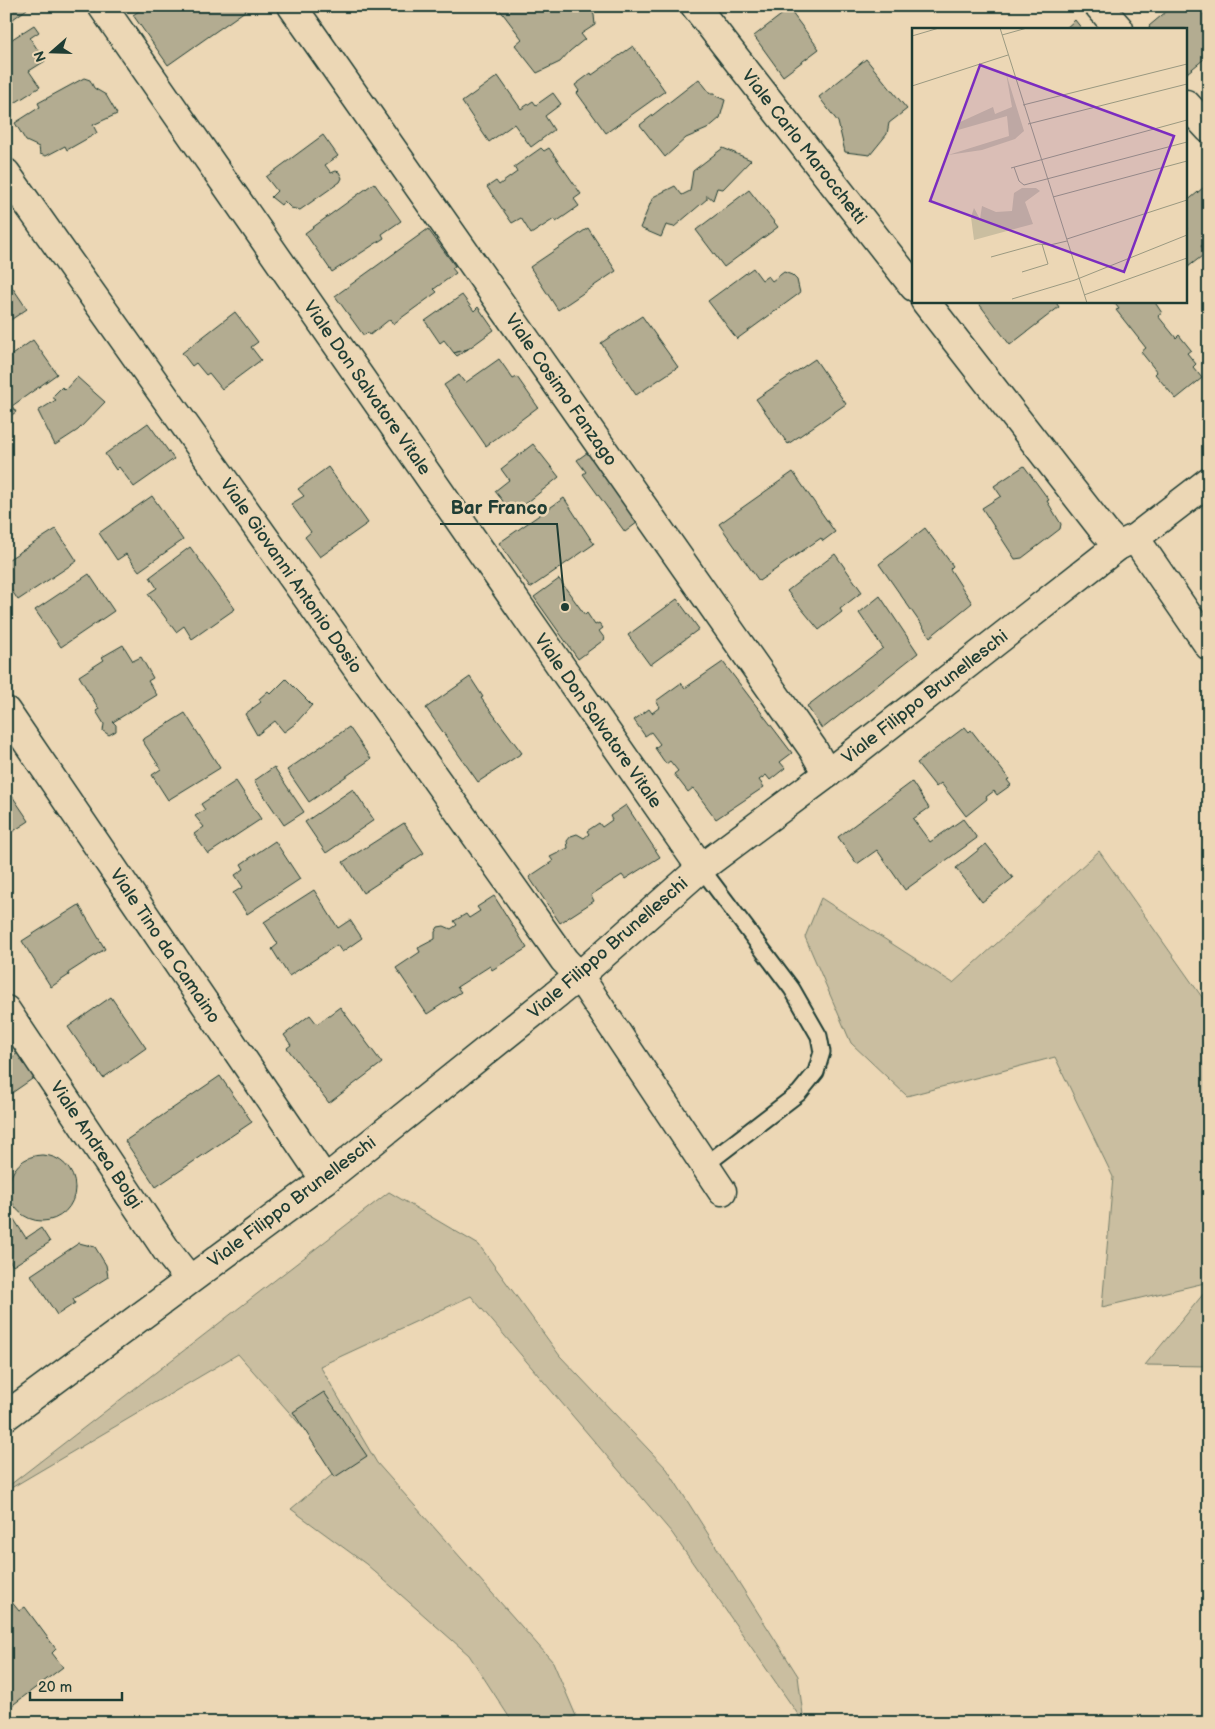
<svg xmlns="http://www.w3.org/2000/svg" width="1215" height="1729" font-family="'Balsamiq Sans',sans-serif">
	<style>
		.green { fill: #cabea0; stroke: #747e6a }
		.building { fill: #b3ac91; stroke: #1f3d34 }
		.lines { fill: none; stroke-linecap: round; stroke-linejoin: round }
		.service-casing { stroke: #1f3d34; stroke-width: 19 }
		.minor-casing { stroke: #1f3d34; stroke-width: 31 }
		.service { stroke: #ecd7b5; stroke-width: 15 }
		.minor { stroke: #ecd7b5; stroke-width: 28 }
		.labels { text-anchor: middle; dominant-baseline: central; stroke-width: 5; stroke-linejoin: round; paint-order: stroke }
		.street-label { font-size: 18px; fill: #1f3d34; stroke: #ecd7b5 }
		.inset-road { fill: none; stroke: #9a9981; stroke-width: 1 }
		.view { fill: #7b2cbf; fill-opacity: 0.15; stroke: #7b2cbf; stroke-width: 2.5 }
		.inset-edge { fill: none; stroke: #1f3d34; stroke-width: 2.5 }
		.leader { fill: none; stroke: #1f3d34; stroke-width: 2 }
		.callout-dot { fill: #1f3d34; stroke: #ecd7b5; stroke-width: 2 }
		.callout-label { font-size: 19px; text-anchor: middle; font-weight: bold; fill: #1f3d34; stroke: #ecd7b5; stroke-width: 5; stroke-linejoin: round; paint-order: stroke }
	</style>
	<rect width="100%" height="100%" fill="#ecd7b5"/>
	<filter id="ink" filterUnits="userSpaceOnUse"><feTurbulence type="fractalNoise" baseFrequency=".02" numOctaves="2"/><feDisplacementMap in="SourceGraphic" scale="10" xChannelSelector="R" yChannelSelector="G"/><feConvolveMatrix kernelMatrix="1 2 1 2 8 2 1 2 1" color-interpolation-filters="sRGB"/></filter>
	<g filter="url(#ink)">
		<g class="green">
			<polygon points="1099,851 1209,1007 1209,1282 1102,1307 1113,1177 1055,1057 907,1096 851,1043 805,937 821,898 953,983"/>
			<polygon points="389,1192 479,1245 560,1356 667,1469 798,1676 804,1723 672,1533 471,1296 320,1366 377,1463 553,1662 576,1716 554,1723 513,1723 469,1655 366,1564 291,1509 339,1469 238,1354 6,1491 6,1488"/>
			<polygon points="1209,1287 1209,1366 1145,1365"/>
		</g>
		<g class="building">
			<polygon points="6,6 25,6 27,9 6,24"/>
			<polygon points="146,6 252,6 168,65 133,15"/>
			<polygon points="497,6 589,6 594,15 595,25 581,34 585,39 570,51 560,62 537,73 515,45 522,39"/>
			<polygon points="1173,6 1209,6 1209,55 1187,73 1186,29 1150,29 1149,26"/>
			<polygon points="789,9 819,49 783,76 754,36"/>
			<polygon points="1075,20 1082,29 1065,29"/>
			<polygon points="34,25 39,32 30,38 45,61 29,71 40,87 10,106 6,100 6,43"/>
			<polygon points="633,46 665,91 606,133 577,93 579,91 575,85 591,73 592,75"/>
			<polygon points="866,59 907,109 889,123 887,134 870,155 845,152 838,122 819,97"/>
			<polygon points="498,76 521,109 533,101 536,105 553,93 561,104 545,116 554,130 531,147 514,124 489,142 462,102"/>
			<polygon points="84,78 90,80 94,88 106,95 117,114 93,125 97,133 67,150 65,146 46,156 40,154 39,147 26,141 15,123 40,107 38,103"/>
			<polygon points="699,79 710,93 715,93 716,96 725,100 720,118 707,129 686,138 665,157 640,125"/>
			<polygon points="323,135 338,156 325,165 331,173 336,171 339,172 342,178 340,182 300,210 291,208 284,201 281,205 271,197 277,191 266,177"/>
			<polygon points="541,148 544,151 549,148 581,194 574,199 579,206 556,222 554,219 531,234 521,218 512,223 487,187 496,181 499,185 517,172 514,167"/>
			<polygon points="723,148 751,160 723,189 717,188 713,200 707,195 707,199 674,227 666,225 661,237 640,228 653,197 675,186 682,195 690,191 693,171"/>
			<polygon points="374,183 401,221 382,234 384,238 332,272 305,233"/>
			<polygon points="1209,183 1209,240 1201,246 1206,253 1188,267 1186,202"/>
			<polygon points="749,190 778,227 724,267 696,230"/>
			<polygon points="588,228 616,271 558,310 530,267"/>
			<polygon points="428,229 455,266 452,268 456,273 434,289 437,292 393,324 390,319 370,335 368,332 364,336 335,296"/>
			<polygon points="753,268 762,280 768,276 772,281 784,272 792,275 797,280 800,293 737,339 708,301"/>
			<polygon points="6,278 27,309 6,323"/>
			<polygon points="462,295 474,311 478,307 494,330 468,349 454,353 444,340 440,343 425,321"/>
			<polygon points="977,301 1055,301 1059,307 1010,345"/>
			<polygon points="1113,301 1154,301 1162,313 1158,316 1176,338 1179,335 1191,350 1187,353 1196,364 1193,367 1202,378 1176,399 1155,374 1157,372 1141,352 1146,348 1116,310 1119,309"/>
			<polygon points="235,312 258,342 251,347 261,360 222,389 209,373 206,375 196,363 192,366 182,353"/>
			<polygon points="642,316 678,367 636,395 601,343"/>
			<polygon points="33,340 57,374 12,406 16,412 6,419 6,359"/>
			<polygon points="468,349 457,356 454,353"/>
			<polygon points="499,359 513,379 517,377 538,407 486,446 444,385 459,375 465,383"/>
			<polygon points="815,359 846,404 788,444 756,399"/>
			<polygon points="77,377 105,402 78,430 55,445 38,411 56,400 52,397 62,387 65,390"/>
			<polygon points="148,423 174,459 134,487 119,467 116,470 105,454"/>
			<polygon points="533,444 559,477 513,514 495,491 509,480 501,469"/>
			<polygon points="591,450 642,519 625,532 583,474 586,472 577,460"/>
			<polygon points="1024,466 1049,500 1047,501 1061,524 1060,529 1022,558 1015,559 982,508 1001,496 994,486"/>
			<polygon points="328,467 368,523 320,557 305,537 311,532 291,504 304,496 298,489"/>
			<polygon points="793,472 835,532 823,541 821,538 759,581 719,524"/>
			<polygon points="152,496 183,540 139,571 126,554 117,560 99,533"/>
			<polygon points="564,498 594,544 530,588 499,543"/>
			<polygon points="925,528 953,566 950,569 972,603 930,637 879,564"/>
			<polygon points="56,529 77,561 18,600 6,582 6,561"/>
			<polygon points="190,547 235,609 192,639 184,626 176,632 148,594 157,588 150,577"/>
			<polygon points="835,554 862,592 840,609 842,612 819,630 787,591"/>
			<polygon points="89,574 114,611 61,647 35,610"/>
			<polygon points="559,579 585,615 587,613 595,625 599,623 603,628 599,631 605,639 578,659 534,597"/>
			<polygon points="880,596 918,653 822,729 807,706 883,648 859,613"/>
			<polygon points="677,599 699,629 650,665 628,635"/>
			<polygon points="123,645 133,661 141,657 153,678 148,681 157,695 113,722 116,725 116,731 109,735 103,731 104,724 96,711 99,709 79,676 104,660 102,657"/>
			<polygon points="723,662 792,753 780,762 785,768 770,780 766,775 759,780 764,787 716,819 693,788 688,792 674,774 678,771 670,761 666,764 655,748 660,744 651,732 645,736 634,720 649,709 652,713 660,707 656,701 681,683 685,688"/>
			<polygon points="470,677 483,697 481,698 522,753 478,782 426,708"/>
			<polygon points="286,679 312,705 295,724 284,732 275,721 257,735 245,714 261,702 259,699 268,691 271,694"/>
			<polygon points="185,713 220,768 168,800 152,775 161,769 142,740"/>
			<polygon points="349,727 371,759 309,802 287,770"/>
			<polygon points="965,727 969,732 971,730 1009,779 1007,780 1011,785 997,795 994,791 986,797 987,799 966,816 941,783 936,787 917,763"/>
			<polygon points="274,767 304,812 284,825 254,781"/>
			<polygon points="236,781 261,819 208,854 194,834 204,827 195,816 205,810 201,804"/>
			<polygon points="912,782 929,808 913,819 930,842 963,819 977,838 905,890 877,850 857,864 838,837"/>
			<polygon points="6,787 29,821 6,836"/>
			<polygon points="353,789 374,820 326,853 305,822"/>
			<polygon points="626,805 660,857 625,879 622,875 591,895 594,901 560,923 529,877 553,861 550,857 568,848 567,841 571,836 577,834 584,838 589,834 587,831 599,823 602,827 612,820 610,816"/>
			<polygon points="404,823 424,853 363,893 343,862"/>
			<polygon points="275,841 300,879 247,914 233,893 243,887 235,875 244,869 241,864"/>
			<polygon points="986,844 1013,878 982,902 956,868"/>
			<polygon points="314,890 338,928 350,920 362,938 342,952 337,945 289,976 272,949 278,944 264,922"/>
			<polygon points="494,896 527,948 492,970 490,966 457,987 461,992 427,1014 396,968 420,952 418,948 435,939 435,932 438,927 444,926 451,929 457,925 454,921 466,914 469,918 480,911 477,907"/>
			<polygon points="79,905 105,949 68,973 69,975 51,987 22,941"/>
			<polygon points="111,997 146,1048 103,1078 68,1027"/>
			<polygon points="340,1007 382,1063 329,1103 287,1048 291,1045 284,1035 310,1015 317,1024"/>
			<polygon points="6,1051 11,1058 18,1053 35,1077 6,1097"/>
			<polygon points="220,1076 252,1122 156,1187 125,1141"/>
			<circle cx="42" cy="1188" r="33"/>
			<polygon points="6,1207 26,1238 41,1228 50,1242 13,1266 6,1255"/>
			<polygon points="79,1243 95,1247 106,1265 108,1277 73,1299 75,1303 57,1315 31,1275"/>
			<polygon points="324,1392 367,1456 335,1477 293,1412"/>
			<polygon points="6,1595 19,1611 25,1607 56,1649 52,1653 63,1667 6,1710"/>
		</g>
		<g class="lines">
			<g class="service-casing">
				<polyline id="service" points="701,868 792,989 819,1036 822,1052 816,1072 799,1093 704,1166"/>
			</g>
			<g class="minor-casing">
				<g id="minor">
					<polyline points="102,6 701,868"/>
					<polyline points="292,6 813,749 827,774"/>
					<polyline points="695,6 914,287"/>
					<polyline points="1099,6 1119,29"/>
					<polyline points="1186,104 1209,129"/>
					<polyline points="6,173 564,960 579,976 722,1191"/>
					<polyline points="925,301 1104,531 1118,546"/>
					<polyline points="1135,538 1209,646"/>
					<polyline points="6,711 325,1180"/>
					<polyline points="6,1010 167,1251 189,1279"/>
					<polyline points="6,1416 325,1180 579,976 701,868 827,774 1118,546 1135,538 1209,481"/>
				</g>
			</g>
			<use href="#service" class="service"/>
			<use href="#minor" class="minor"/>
		</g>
	</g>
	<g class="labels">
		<g class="street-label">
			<text transform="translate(804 147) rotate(52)">Viale Carlo Marocchetti</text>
			<text transform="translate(367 388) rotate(55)">Viale Don Salvatore Vitale</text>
			<text transform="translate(561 390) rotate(55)">Viale Cosimo Fanzago</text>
			<text transform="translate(291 576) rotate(55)">Viale Giovanni Antonio Dosio</text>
			<text transform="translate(925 697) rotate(-38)">Viale Filippo Brunelleschi</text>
			<text transform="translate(598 721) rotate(55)">Viale Don Salvatore Vitale</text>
			<text transform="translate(165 946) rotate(56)">Viale Tino da Camaino</text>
			<text transform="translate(608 948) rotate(-41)">Viale Filippo Brunelleschi</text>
			<text transform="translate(96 1145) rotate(56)">Viale Andrea Bolgi</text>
			<text transform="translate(292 1202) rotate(-37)">Viale Filippo Brunelleschi</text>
		</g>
	</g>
	<g transform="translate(912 28)">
		<rect width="275" height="275" fill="#ecd7b5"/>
		<path d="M94,45L112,103L103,111L70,122L36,127L97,108L95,88L46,102V95L81,79L83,86L100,79ZM110,160H124L128,163L113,174L121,196L62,212L59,189L62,180L68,191L70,178L84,184L100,183L102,165Z" fill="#cabea0"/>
		<path class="inset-road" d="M88,0L175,275M90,7L115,0M0,8L27,0M0,58L96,27M111,77L275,36M116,96L275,56M102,139L107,153L112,157L275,114M99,140L275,92M141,169L275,133M155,211L275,172M79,229L126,216L138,217L155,213M110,244L136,236L130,216M172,267L275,230M100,271L163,252L275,207"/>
		<path class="view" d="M68,37L262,108L212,244L18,173Z"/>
		<rect width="275" height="275" class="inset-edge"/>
	</g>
	<path class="leader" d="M565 607L557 524H440"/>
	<circle class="callout-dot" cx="565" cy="607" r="5"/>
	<g class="callout-label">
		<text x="499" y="514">Bar Franco</text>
	</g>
	<rect width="1215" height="1729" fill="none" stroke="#ecd7b5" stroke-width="25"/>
	<rect x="12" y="12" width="1190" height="1704" fill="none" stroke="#1f3d34" stroke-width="2" filter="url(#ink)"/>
	<g transform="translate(52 52) rotate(250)" stroke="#ecd7b5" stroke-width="4" paint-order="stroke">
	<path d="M0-4L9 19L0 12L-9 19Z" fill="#1f3d34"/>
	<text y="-8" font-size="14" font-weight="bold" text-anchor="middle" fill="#1f3d34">N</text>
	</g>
	<path d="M30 1692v8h92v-8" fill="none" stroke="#1f3d34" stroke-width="2.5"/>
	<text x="38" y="1692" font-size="15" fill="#1f3d34" stroke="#ecd7b5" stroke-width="4" paint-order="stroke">20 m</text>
</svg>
